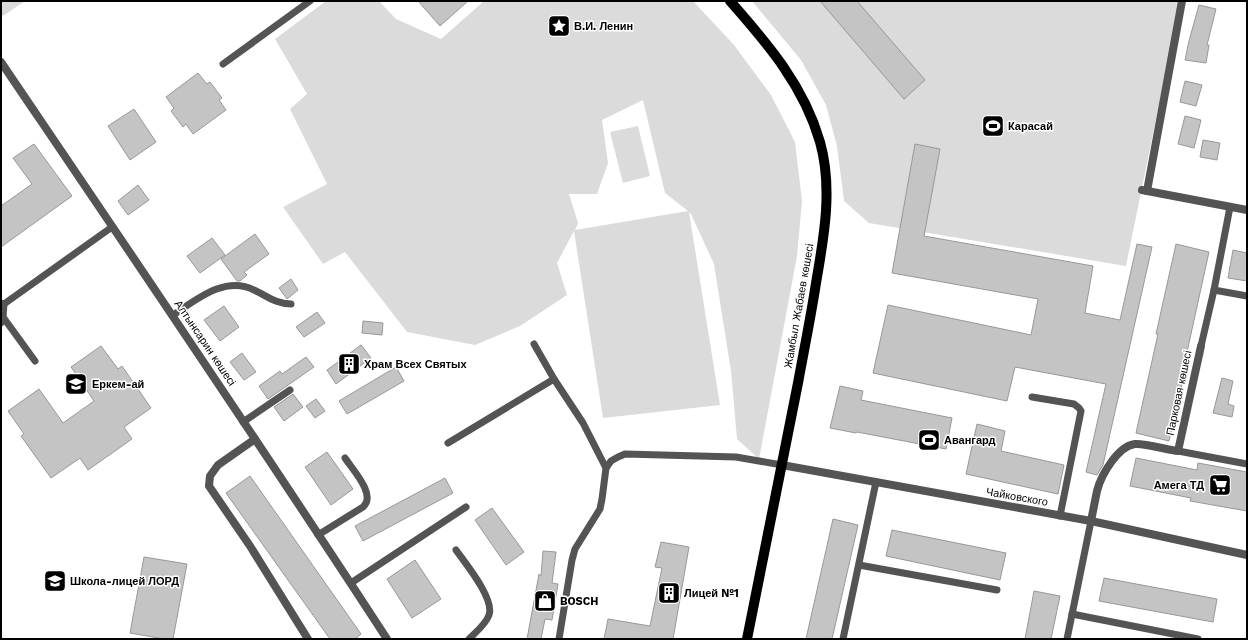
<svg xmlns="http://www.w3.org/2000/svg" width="1248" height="640" font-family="'Work Sans',sans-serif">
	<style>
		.green { fill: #dbdbdb; fill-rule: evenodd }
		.building { fill: #c4c4c4; stroke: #989898 }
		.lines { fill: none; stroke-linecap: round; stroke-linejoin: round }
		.service { stroke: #545454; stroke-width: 7 }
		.minor { stroke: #545454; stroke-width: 8 }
		.tertiary { stroke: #545454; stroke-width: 8 }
		.primary { stroke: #000; stroke-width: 10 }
		.labels { text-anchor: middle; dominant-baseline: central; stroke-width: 3; stroke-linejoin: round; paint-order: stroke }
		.poi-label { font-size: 11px; font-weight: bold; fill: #000; stroke: #fff; text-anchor: start }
		.street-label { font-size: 11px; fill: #000; stroke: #fff }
	</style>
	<rect width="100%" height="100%" fill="#fff"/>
	<g class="green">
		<polygon points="1,1 25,1 3,16 1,13"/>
		<path d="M326,1H379L396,19L441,39L484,1H693L734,45L771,95L795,142L802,201L797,256L759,459L737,439L731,371L714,264L691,214L689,212L720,405L603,418L574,231L557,263L567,295L520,326L475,345L407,332L345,252L323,264L283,207L327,184L290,109L307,94L275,39ZM643,100L665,193L688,211L575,230L578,223L569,194H597L608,163L602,120Z"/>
		<polygon points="752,1 1180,1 1126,266 869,223 844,201 837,146 826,105 801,60"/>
		<polygon points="638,126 650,176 623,183 610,132"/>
	</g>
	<g class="building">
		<polygon points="418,1 468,1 440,26"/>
		<polygon points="820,1 857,1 925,80 904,99"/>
		<polygon points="1199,5 1216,9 1207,45 1209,45 1206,63 1185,60 1189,41"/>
		<polygon points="198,73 207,84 210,82 222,98 219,100 226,110 193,134 186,124 183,127 171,111 174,108 166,97"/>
		<polygon points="1185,81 1202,85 1196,106 1180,102"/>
		<polygon points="134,109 156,142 130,160 108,126"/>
		<polygon points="1185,116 1201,120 1194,148 1178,144"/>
		<polygon points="1203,140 1220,143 1217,160 1200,157"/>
		<polygon points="34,144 72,196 1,247 1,206 32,184 13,158"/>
		<polygon points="915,144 940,149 924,236 1093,266 1085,313 1120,320 1137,244 1152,247 1103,465 1097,475 1086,472 1106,384 1015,367 1007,401 873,373 888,305 1031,335 1038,299 892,273"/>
		<polygon points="138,185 149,200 128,215 118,201"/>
		<polygon points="255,234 269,254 244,272 247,275 240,281 237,281 221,259"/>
		<polygon points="212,238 225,255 200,273 187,256"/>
		<polygon points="1176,244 1209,252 1187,352 1189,353 1169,441 1136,433 1158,334 1156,334"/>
		<polygon points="1233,250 1247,253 1247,281 1228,278"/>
		<polygon points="291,279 298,290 287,299 279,288"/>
		<polygon points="224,306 239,327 220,341 204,320"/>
		<polygon points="317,312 325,323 304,337 296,327"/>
		<polygon points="363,321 383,323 382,335 362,333"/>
		<polygon points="361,345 371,358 336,384 327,370"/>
		<polygon points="101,346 118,369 122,366 151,408 124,427 132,439 88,470 80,458 51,478 21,436 24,434 8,411 39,389 63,423 94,401 71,367"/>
		<polygon points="242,353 256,372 244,380 230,362"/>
		<polygon points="306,357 314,367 268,399 259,386 280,371 282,374"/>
		<polygon points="396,367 404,381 347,414 339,401"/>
		<polygon points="1222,378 1233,381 1228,404 1234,406 1232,417 1213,413"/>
		<polygon points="840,386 863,391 861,400 952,418 946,449 857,432 856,433 830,428"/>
		<polygon points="293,394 303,407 284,421 274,407"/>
		<polygon points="316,399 325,411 315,418 306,406"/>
		<polygon points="977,424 1005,431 1001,451 1064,465 1058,494 966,474"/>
		<polygon points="327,452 353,489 331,505 305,467"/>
		<polygon points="1136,458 1197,470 1198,463 1247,472 1247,511 1190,501 1191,498 1130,486"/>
		<polygon points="250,476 361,634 355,639 330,639 226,493"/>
		<polygon points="445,478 453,493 363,541 355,526"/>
		<polygon points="492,508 524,552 506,565 475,520"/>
		<polygon points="833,519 858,525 832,639 806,639"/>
		<polygon points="892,530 1006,553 1000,580 886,556"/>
		<polygon points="661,542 689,547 673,639 604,639 608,619 650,626 662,568 655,567"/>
		<polygon points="543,551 556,552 552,583 558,584 552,620 545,619 541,639 527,639 539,574 541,576"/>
		<polygon points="144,557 187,564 173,639 164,639 130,633"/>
		<polygon points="415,560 441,599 412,618 387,579"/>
		<polygon points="1104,578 1217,599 1213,622 1099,601"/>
		<polygon points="1034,591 1060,596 1051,639 1025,639"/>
	</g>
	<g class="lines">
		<g class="service">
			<polyline points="223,64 310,1"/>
			<polyline points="1214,290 1247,296"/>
			<polyline points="1,303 4,304 112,227"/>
			<path d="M173,315C196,300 225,275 254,290C267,296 276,304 291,304"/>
			<polyline points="3,317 35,361"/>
			<polyline points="1,323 3,317 4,304"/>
			<polyline points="534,344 554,379 583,423 606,468"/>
			<polyline points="1201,346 1214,290 1230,207"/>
			<polyline points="1032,397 1074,404 1079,408 1081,411 1060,516"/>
			<polyline points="243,422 290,390"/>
			<polyline points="448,443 554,379"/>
			<polyline points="1178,451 1247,464"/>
			<path d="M318,535L363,507C377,495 352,469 345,458"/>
			<path d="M456,550C465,563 495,599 489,615C486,624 476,632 469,639"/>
			<polyline points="859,565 997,590"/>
			<polyline points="351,583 466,507"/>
			<polyline points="1072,614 1198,639"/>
			<polyline points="559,639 572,560 575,549 600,509 602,499 606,468 611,461 618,457 625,454 736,457 782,465"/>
			<polyline points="843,639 876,482"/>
			<polyline points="1067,639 1091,521"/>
		</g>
		<g class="minor">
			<polyline points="1142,190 1247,210"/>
			<polyline points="1147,191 1182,1"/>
			<polyline points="255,439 218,465 210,476 209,486 250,546 308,639"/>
			<polyline points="782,465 1091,521 1247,555"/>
			<path d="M1091,521C1093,511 1095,501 1097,491C1101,475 1118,446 1135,444C1144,443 1168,450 1178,451L1201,346"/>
		</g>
		<path class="tertiary" d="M1,62C131,254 261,445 387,639"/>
		<path class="primary" d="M730,1C768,44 804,86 820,142C833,188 824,237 816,283C811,316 804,350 798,383C781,468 764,554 747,639"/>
	</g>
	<defs>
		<g id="sight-square" transform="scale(1.15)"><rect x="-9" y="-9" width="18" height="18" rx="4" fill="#000" stroke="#fff"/><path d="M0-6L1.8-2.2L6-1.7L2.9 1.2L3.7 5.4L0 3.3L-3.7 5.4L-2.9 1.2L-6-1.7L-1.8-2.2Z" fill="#fff"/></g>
		<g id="stadium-square" transform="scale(1.15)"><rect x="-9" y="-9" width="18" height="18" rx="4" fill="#000" stroke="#fff"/><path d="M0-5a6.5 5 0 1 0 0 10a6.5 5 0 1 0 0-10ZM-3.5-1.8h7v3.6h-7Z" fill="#fff"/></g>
		<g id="building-square" transform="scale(1.15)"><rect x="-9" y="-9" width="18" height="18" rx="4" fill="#000" stroke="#fff"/><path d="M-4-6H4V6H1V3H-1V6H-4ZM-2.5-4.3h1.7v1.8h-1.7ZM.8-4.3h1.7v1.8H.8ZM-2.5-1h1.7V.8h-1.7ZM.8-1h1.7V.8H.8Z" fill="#fff"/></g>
		<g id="school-square" transform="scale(1.15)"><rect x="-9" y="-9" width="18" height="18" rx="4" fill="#000" stroke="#fff"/><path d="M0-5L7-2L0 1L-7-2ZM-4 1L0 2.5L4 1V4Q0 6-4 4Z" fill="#fff"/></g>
		<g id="supermarket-square" transform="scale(1.15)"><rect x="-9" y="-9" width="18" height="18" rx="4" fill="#000" stroke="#fff"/><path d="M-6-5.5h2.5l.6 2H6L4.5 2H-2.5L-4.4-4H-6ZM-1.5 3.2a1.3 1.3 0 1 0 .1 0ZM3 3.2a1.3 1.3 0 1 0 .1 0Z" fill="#fff"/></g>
		<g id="shop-square" transform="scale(1.15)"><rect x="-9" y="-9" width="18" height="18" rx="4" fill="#000" stroke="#fff"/><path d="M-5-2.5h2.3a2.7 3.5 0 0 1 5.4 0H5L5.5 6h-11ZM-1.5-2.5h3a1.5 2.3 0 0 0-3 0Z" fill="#fff"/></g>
	</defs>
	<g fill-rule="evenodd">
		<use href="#sight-square" x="559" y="26"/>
		<use href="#stadium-square" x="993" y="126"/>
		<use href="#building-square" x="349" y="364"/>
		<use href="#school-square" x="76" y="384"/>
		<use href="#stadium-square" x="929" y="440"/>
		<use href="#supermarket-square" x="1220" y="485"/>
		<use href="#school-square" x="55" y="581"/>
		<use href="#building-square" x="669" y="593"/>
		<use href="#shop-square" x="545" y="601"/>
	</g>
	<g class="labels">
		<g class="poi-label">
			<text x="574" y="26">В.И. Ленин</text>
			<text x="1008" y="126">Карасай</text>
			<text x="364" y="364">Храм Всех Святых</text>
			<text x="92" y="384">Еркем-ай</text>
			<text x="944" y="440">Авангард</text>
			<text x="1204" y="485" text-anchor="end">Амега ТД</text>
			<text x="70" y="581">Школа-лицей ЛОРД</text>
			<text x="684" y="593">Лицей №1</text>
			<text x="560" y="601">BOSCH</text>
		</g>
		<g class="street-label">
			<text transform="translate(799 306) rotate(-80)">Жамбыл Жабаев көшесі</text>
			<text transform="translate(205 343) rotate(56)">Алтынсарин көшесі</text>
			<text transform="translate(1179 393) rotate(-78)">Парковая көшесі</text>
			<text transform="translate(1017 497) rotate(10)">Чайковского</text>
		</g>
	</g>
	<rect width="1248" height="640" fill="none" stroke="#000000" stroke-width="4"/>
</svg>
